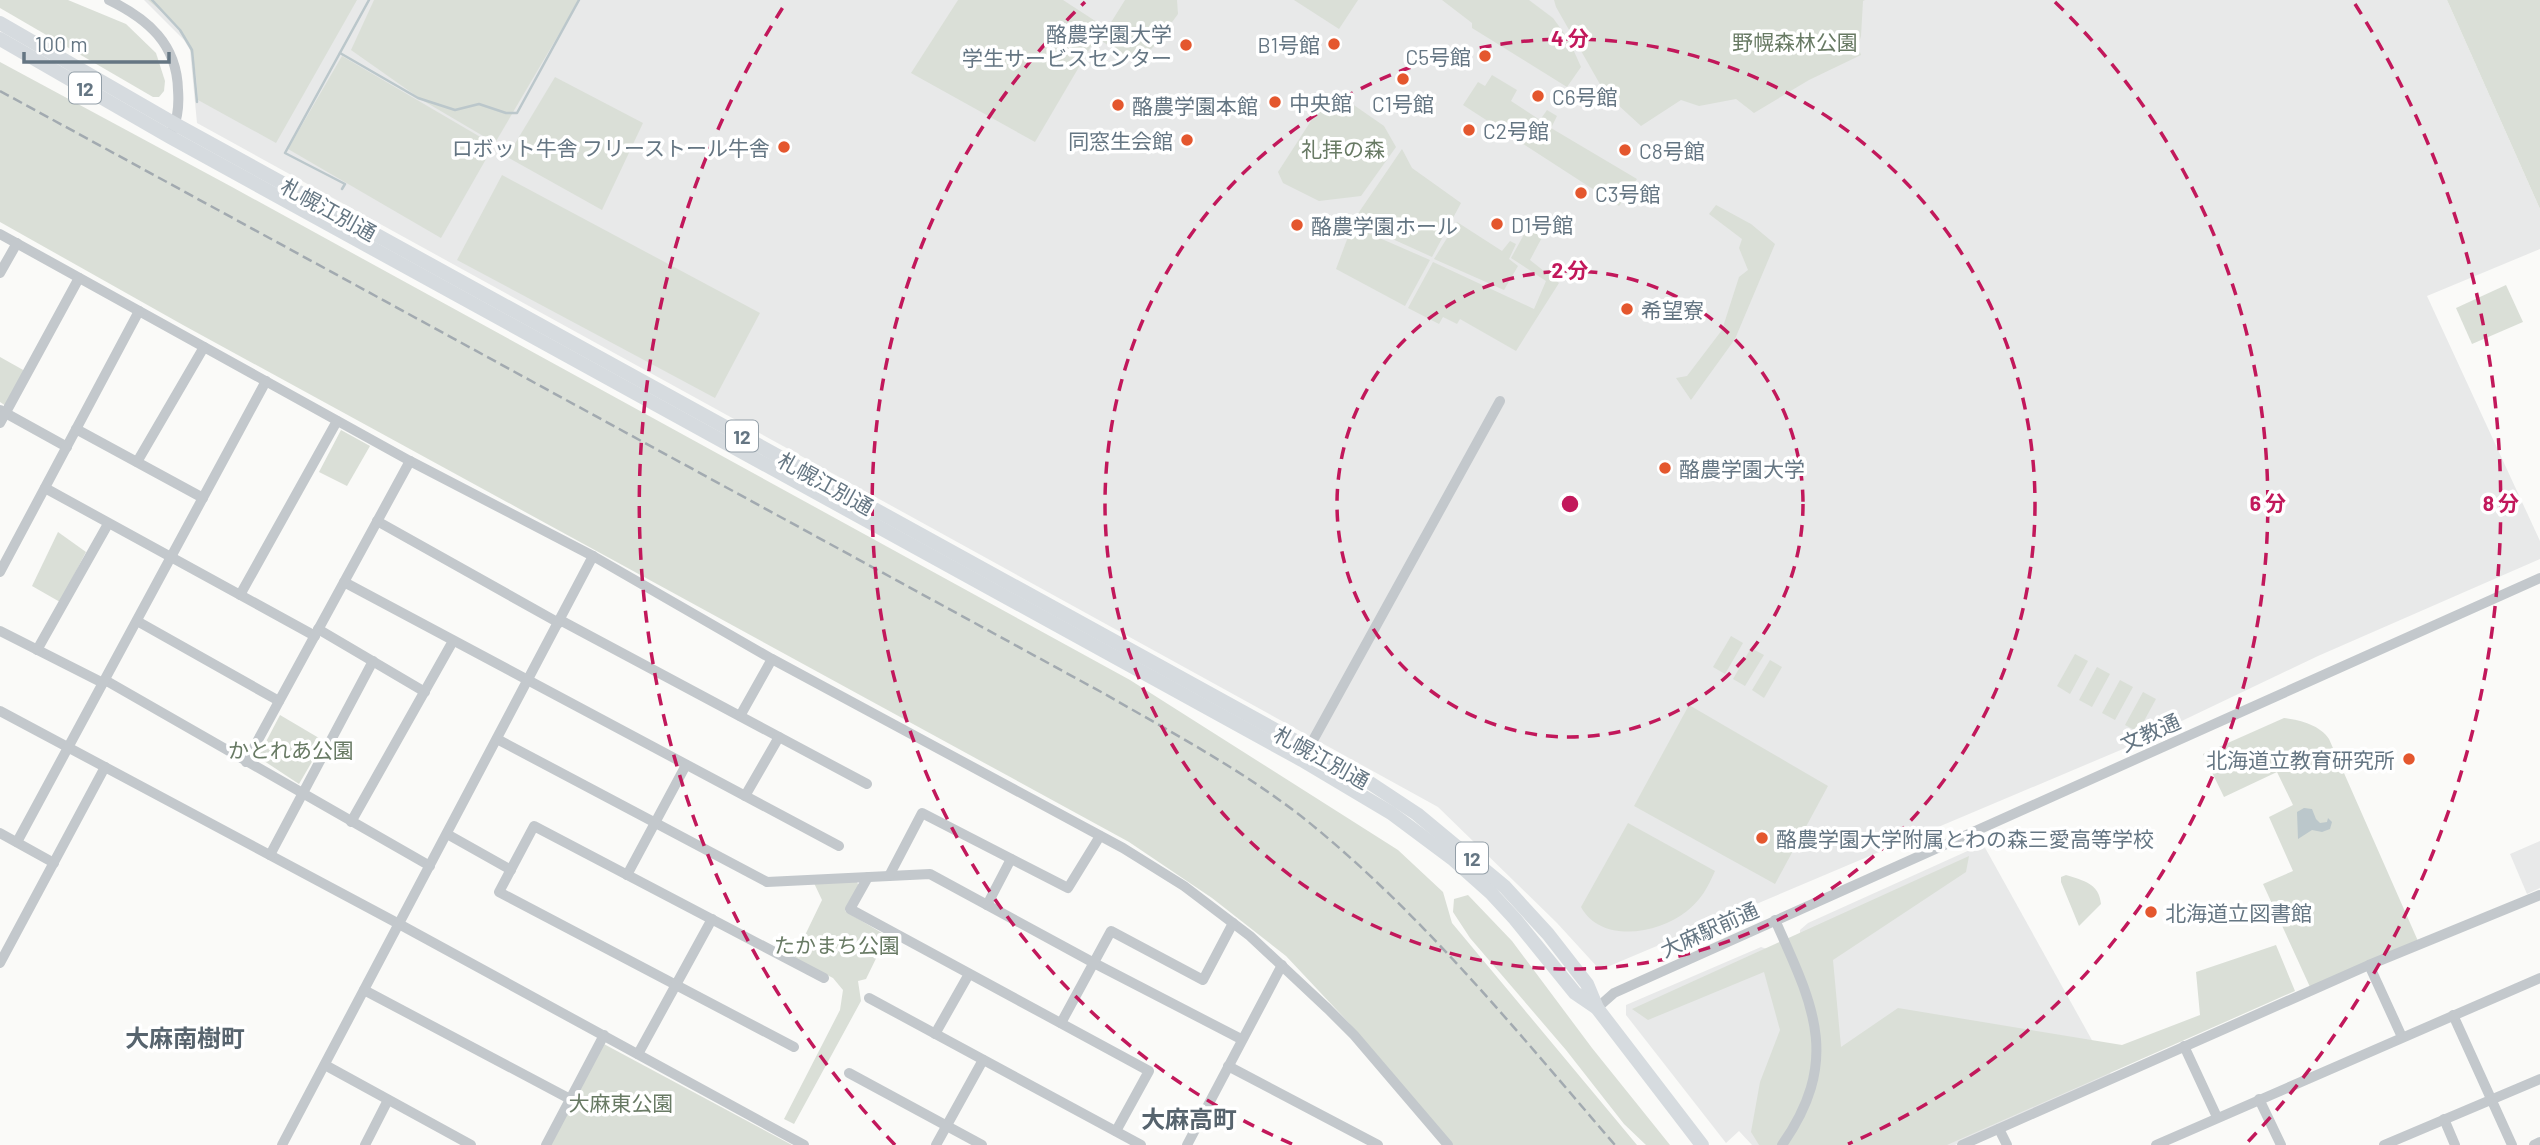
<svg xmlns="http://www.w3.org/2000/svg" width="2540" height="1145" font-family="Barlow,'Noto Sans JP',sans-serif">
	<style>
		.built { fill: #e8e9e9 }
		.green { fill: #dadfd7 }
		.water { fill: #bbc7cb }
		.lines { fill: none; stroke-linecap: round; stroke-linejoin: round }
		.stream { stroke: #bbc7cb; stroke-width: 2.5 }
		.minor { stroke: #c3c8cc; stroke-width: 10 }
		.highway { stroke: #d6dbdf; stroke-width: 14 }
		.rail { stroke: #a2aab0; stroke-width: 2.5; stroke-dasharray: 10 5; stroke-linecap: butt }
		.ring { fill: none; stroke: #c2185b; stroke-width: 3.5; stroke-dasharray: 12 9 }
		.poi-dot { fill: #e4572e; stroke: #fff; stroke-width: 2.5 }
		.labels { text-anchor: middle; dominant-baseline: central; stroke-width: 7; stroke-linejoin: round; paint-order: stroke }
		.shield { fill: #fff; stroke: #939fa8; stroke-width: 2 }
		.shield-label { font-size: 19px; font-weight: bold; fill: #657683 }
		.poi-label { font-size: 21px; fill: #657683; stroke: #fff; text-anchor: start }
		.park-label { font-size: 21px; fill: #687a64; stroke: #fff }
		.street-label { font-size: 21px; fill: #657683; stroke: #fff }
		.quarter-label { font-size: 24px; font-weight: bold; fill: #57646e; stroke: #fff }
		.centre { fill: #c2185b; stroke: #fff; stroke-width: 3.5 }
		.ring-label { font-size: 21px; text-anchor: middle; font-weight: bold; fill: #c2185b; stroke: #fff; stroke-width: 7; stroke-linejoin: round; paint-order: stroke }
	</style>
	<rect width="100%" height="100%" fill="#fafaf8"/>
	<g class="built">
		<polygon points="144,0 2447,0 2540,209 2540,249 2427,296 2540,541 2540,559 2318,656 2123,749 1600,970 1557,923 1438,807 197,123 190,50 184,40"/>
		<polygon points="2540,841 2540,888 2527,894 2510,854"/>
		<polygon points="1983,844 2113,1078 1955,1145 1796,1145 1800,930 1808,923"/>
		<polygon points="1761,947 1770,950 1789,983 1762,1145 1752,1145 1739,1131 1726,1143 1626,1015 1626,1005"/>
	</g>
	<g class="green">
		<polygon points="0,0 68,0 126,24 156,53 165,81 164,91 159,97 153,97 0,8"/>
		<path d="M148,0H357L276,143L198,100C195,48 189,33 148,0Z"/>
		<polygon points="374,0 579,0 495,143 422,100 351,50"/>
		<polygon points="958,0 1063,0 1103,26 1035,142 911,73"/>
		<polygon points="1125,0 1177,0 1178,14 1156,44 1137,64 1100,40"/>
		<polygon points="1294,0 1358,0 1339,29"/>
		<polygon points="1442,0 1529,0 1553,18 1569,40 1581,67 1567,87 1472,28 1472,23"/>
		<polygon points="1554,0 1865,0 1863,1 1861,36 1858,46 1861,55 1809,80 1754,113 1736,99 1699,106 1681,100 1641,126 1605,93 1556,7"/>
		<polygon points="2447,0 2540,0 2540,209"/>
		<polygon points="342,56 494,145 441,238 288,149"/>
		<polygon points="0,62 232,187 1130,680 1398,850 1443,892 1452,923 1637,1145 1446,1145 1349,1023 1286,956 1212,898 1129,842 183,325 0,222"/>
		<polygon points="1492,75 1517,90 1511,101 1540,120 1547,110 1557,116 1551,128 1637,179 1619,206 1463,105 1478,82 1485,86"/>
		<polygon points="555,77 643,123 602,210 507,157"/>
		<polygon points="1335,92 1384,126 1396,147 1361,196 1319,201 1283,183 1278,172 1327,96"/>
		<polygon points="1402,149 1412,168 1461,203 1432,257 1353,221"/>
		<polygon points="502,175 760,313 715,398 457,260"/>
		<polygon points="1716,205 1751,224 1775,244 1735,339 1691,400 1676,378 1687,376 1722,330 1739,277 1748,270 1739,248 1742,239 1709,214"/>
		<polygon points="1532,220 1546,230 1530,260 1559,283 1516,351 1460,319 1457,324 1443,317 1439,324 1408,308 1433,262 1534,309 1546,281 1511,258"/>
		<polygon points="1457,222 1502,251 1510,241 1516,244 1509,259 1518,266 1504,290 1434,259"/>
		<polygon points="1352,226 1430,260 1405,306 1336,269"/>
		<polygon points="2506,285 2523,322 2472,344 2456,308"/>
		<polygon points="0,357 25,371 6,406 0,402"/>
		<polygon points="341,430 370,446 347,486 319,472"/>
		<polygon points="58,532 86,552 60,602 32,586"/>
		<polygon points="1731,636 1743,643 1725,674 1713,667"/>
		<polygon points="1751,648 1764,655 1745,686 1733,679"/>
		<polygon points="2075,654 2088,661 2070,694 2057,686"/>
		<polygon points="1770,660 1782,667 1764,698 1752,690"/>
		<polygon points="2097,667 2110,674 2092,707 2079,700"/>
		<polygon points="2120,680 2133,687 2115,720 2102,713"/>
		<polygon points="2143,692 2156,699 2138,732 2125,725"/>
		<polygon points="1689,705 1828,786 1775,884 1634,806"/>
		<polygon points="280,715 324,741 299,784 258,757"/>
		<path d="M2284,718C2300,720 2320,725 2329,739L2418,941L2310,987L2263,884L2293,871L2269,817L2293,805L2277,772L2224,797L2203,754Z"/>
		<path d="M1628,823L1715,871C1708,887 1701,900 1687,911C1659,934 1601,944 1581,907Z"/>
		<polygon points="1969,856 1966,872 1833,960 1841,1047 1898,1008 2122,1045 2200,1015 2196,972 2276,945 2295,991 1947,1145 1759,1145 1751,1132 1760,1082 1780,1030 1764,972 1648,1020 1632,1009"/>
		<path d="M2066,875C2084,881 2099,883 2101,904L2079,926L2061,882V877Z"/>
		<polygon points="857,882 859,886 845,911 887,936 866,979 858,981 861,1001 794,1124 784,1119 840,1010 843,990 833,978 794,958 822,900 814,883"/>
		<polygon points="1468,895 1512,941 1592,1048 1670,1145 1646,1145 1624,1124 1566,1050 1470,938 1453,912 1454,899"/>
		<polygon points="602,1043 792,1145 550,1145"/>
	</g>
	<polygon class="water" points="2304,808 2312,809 2316,819 2320,823 2327,822 2328,818 2332,822 2330,829 2322,832 2312,830 2298,839 2297,812"/>
	<g class="lines">
		<g class="stream">
			<polyline points="152,0 180,30 192,50 197,102"/>
			<polyline points="340,53 418,98 455,110 479,104 506,113 517,113 579,0"/>
			<polyline points="342,189 345,184 285,153 369,0"/>
		</g>
		<g class="minor">
			<path d="M109,0C148,19 177,44 178,90C179,103 178,117 173,129"/>
			<polyline points="0,234 410,461 593,556 772,659 1123,848 1184,886 1250,936 1328,1009 1354,1035 1448,1145"/>
			<polyline points="0,273 17,243"/>
			<polyline points="0,410 67,447"/>
			<polyline points="0,423 79,278"/>
			<polyline points="76,429 203,498"/>
			<polyline points="137,462 204,347"/>
			<polyline points="45,488 315,636"/>
			<polyline points="377,521 559,623"/>
			<polyline points="0,572 139,311"/>
			<polyline points="344,582 839,846"/>
			<polyline points="240,595 337,421"/>
			<polyline points="560,620 867,784"/>
			<polyline points="137,621 279,701"/>
			<polyline points="318,629 425,692"/>
			<polyline points="0,631 103,683"/>
			<polyline points="37,650 108,524"/>
			<polyline points="105,680 430,866"/>
			<polyline points="0,711 399,924 804,1145"/>
			<polyline points="740,716 772,659"/>
			<polyline points="497,739 767,882 930,874 1094,963 1241,1039"/>
			<polyline points="1306,753 1500,401"/>
			<polyline points="246,762 410,461"/>
			<polyline points="745,796 779,737"/>
			<polyline points="351,822 453,641"/>
			<polyline points="0,833 54,863"/>
			<polyline points="447,834 511,870"/>
			<polyline points="17,842 266,381"/>
			<polyline points="270,855 373,661"/>
			<polyline points="627,875 686,765"/>
			<polyline points="889,876 922,813 1068,888 1100,836"/>
			<polyline points="868,877 850,909 1149,1071 1116,1131"/>
			<polyline points="987,905 1011,859"/>
			<path d="M1775,920C1813,1005 1842,1059 1782,1145"/>
			<polyline points="0,963 105,767"/>
			<polyline points="2369,965 2402,1037"/>
			<polyline points="364,990 570,1099"/>
			<polyline points="869,998 1141,1145"/>
			<polyline points="1597,1008 1614,993 2540,578"/>
			<polyline points="2453,1015 2512,1145"/>
			<polyline points="1061,1023 1111,931 1203,980 1233,923"/>
			<polyline points="935,1034 969,974"/>
			<polyline points="2184,1046 2217,1117"/>
			<polyline points="794,1047 499,892 534,826 824,978"/>
			<polyline points="638,1054 712,919"/>
			<polyline points="325,1065 471,1145"/>
			<polyline points="1228,1066 1378,1145"/>
			<polyline points="849,1073 982,1145"/>
			<polyline points="2259,1099 2281,1145"/>
			<polyline points="2444,1119 2455,1145"/>
			<polyline points="1999,1129 2007,1145"/>
			<polyline points="282,1145 593,556"/>
			<polyline points="365,1145 388,1100"/>
			<polyline points="546,1145 604,1035"/>
			<polyline points="936,1145 983,1060"/>
			<polyline points="1187,1145 1282,965"/>
			<polyline points="1962,1145 2369,965 2540,895"/>
			<polyline points="2156,1145 2540,978"/>
			<polyline points="2384,1145 2540,1079"/>
			<polyline points="2534,1145 2540,1142"/>
		</g>
		<g class="highway">
			<polyline points="0,23 175,124 1361,777 1417,814 1505,887 1548,934 1587,984 1597,1008"/>
			<polyline points="0,39 170,137 1302,760 1391,813 1454,860 1491,893 1515,919 1575,993 1597,1008 1702,1145"/>
		</g>
		<path class="rail" d="M0,91L1103,693C1176,735 1252,775 1317,829C1429,922 1520,1035 1615,1145"/>
	</g>
	<g class="ring">
		<circle cx="1570" cy="504" r="233"/>
		<circle cx="1570" cy="504" r="465"/>
		<path d="M1292 1144A698 698 0 0 1 1085 2M2055 2A698 698 0 0 1 1848 1144"/>
		<path d="M895 1145A931 931 0 0 1 785 4M2355 4A931 931 0 0 1 2245 1145"/>
	</g>
	<g class="poi-dot">
		<circle cx="1334" cy="44" r="7"/>
		<circle cx="1186" cy="45" r="7"/>
		<circle cx="1485" cy="56" r="7"/>
		<circle cx="1403" cy="79" r="7"/>
		<circle cx="1538" cy="96" r="7"/>
		<circle cx="1275" cy="102" r="7"/>
		<circle cx="1118" cy="105" r="7"/>
		<circle cx="1469" cy="130" r="7"/>
		<circle cx="1187" cy="140" r="7"/>
		<circle cx="784" cy="147" r="7"/>
		<circle cx="1625" cy="150" r="7"/>
		<circle cx="1581" cy="193" r="7"/>
		<circle cx="1497" cy="224" r="7"/>
		<circle cx="1297" cy="225" r="7"/>
		<circle cx="1627" cy="309" r="7"/>
		<circle cx="1665" cy="468" r="7"/>
		<circle cx="2409" cy="759" r="7"/>
		<circle cx="1762" cy="838" r="7"/>
		<circle cx="2151" cy="912" r="7"/>
	</g>
	<g class="labels">
		<g class="shield">
			<rect x="69" y="72.5" width="32" height="31" rx="5"/>
			<rect x="726" y="420.5" width="32" height="31" rx="5"/>
			<rect x="1456" y="842.5" width="32" height="31" rx="5"/>
		</g>
		<g class="shield-label">
			<text x="85" y="88">12</text>
			<text x="742" y="436">12</text>
			<text x="1472" y="858">12</text>
		</g>
		<g class="poi-label">
			<text x="1172" y="33" text-anchor="end">酪農学園大学<tspan x="1172" dy="24">学生サービスセンター</tspan></text>
			<text x="1320" y="44" text-anchor="end">B1号館</text>
			<text x="1471" y="56" text-anchor="end">C5号館</text>
			<text x="1552" y="96">C6号館</text>
			<text x="1289" y="102">中央館</text>
			<text x="1403" y="103" text-anchor="middle">C1号館</text>
			<text x="1132" y="105">酪農学園本館</text>
			<text x="1483" y="130">C2号館</text>
			<text x="1173" y="140" text-anchor="end">同窓生会館</text>
			<text x="770" y="147" text-anchor="end">ロボット牛舎 フリーストール牛舎</text>
			<text x="1639" y="150">C8号館</text>
			<text x="1595" y="193">C3号館</text>
			<text x="1511" y="224">D1号館</text>
			<text x="1311" y="225">酪農学園ホール</text>
			<text x="1641" y="309">希望寮</text>
			<text x="1679" y="468">酪農学園大学</text>
			<text x="2395" y="759" text-anchor="end">北海道立教育研究所</text>
			<text x="1776" y="838">酪農学園大学附属とわの森三愛高等学校</text>
			<text x="2165" y="912">北海道立図書館</text>
		</g>
		<g class="park-label">
			<text x="1795" y="41">野幌森林公園</text>
			<text x="1343" y="148">礼拝の森</text>
			<text x="291" y="749">かとれあ公園</text>
			<text x="837" y="944">たかまち公園</text>
			<text x="621" y="1102">大麻東公園</text>
		</g>
		<g class="street-label">
			<text transform="translate(329 209) rotate(29)">札幌江別通</text>
			<text transform="translate(826 483) rotate(29)">札幌江別通</text>
			<text transform="translate(2150 732) rotate(-24)">文教通</text>
			<text transform="translate(1322 757) rotate(29)">札幌江別通</text>
			<text transform="translate(1709 929) rotate(-24)">大麻駅前通</text>
		</g>
		<g class="quarter-label">
			<text x="185" y="1037">大麻南樹町</text>
			<text x="1189" y="1118">大麻高町</text>
		</g>
	</g>
	<circle cx="1570" cy="504" r="10" class="centre"/>
	<g class="ring-label">
		<text x="1570" y="46">4 分</text>
		<text x="1570" y="278">2 分</text>
		<text x="2268" y="511">6 分</text>
		<text x="2501" y="511">8 分</text>
	</g>
	<path d="M24 52v10h145v-10" fill="none" stroke="#657683" stroke-width="3.5"/>
	<text x="35" y="52" font-size="21" fill="#657683" stroke="#ffffff" stroke-width="5" paint-order="stroke">100 m</text>
</svg>
